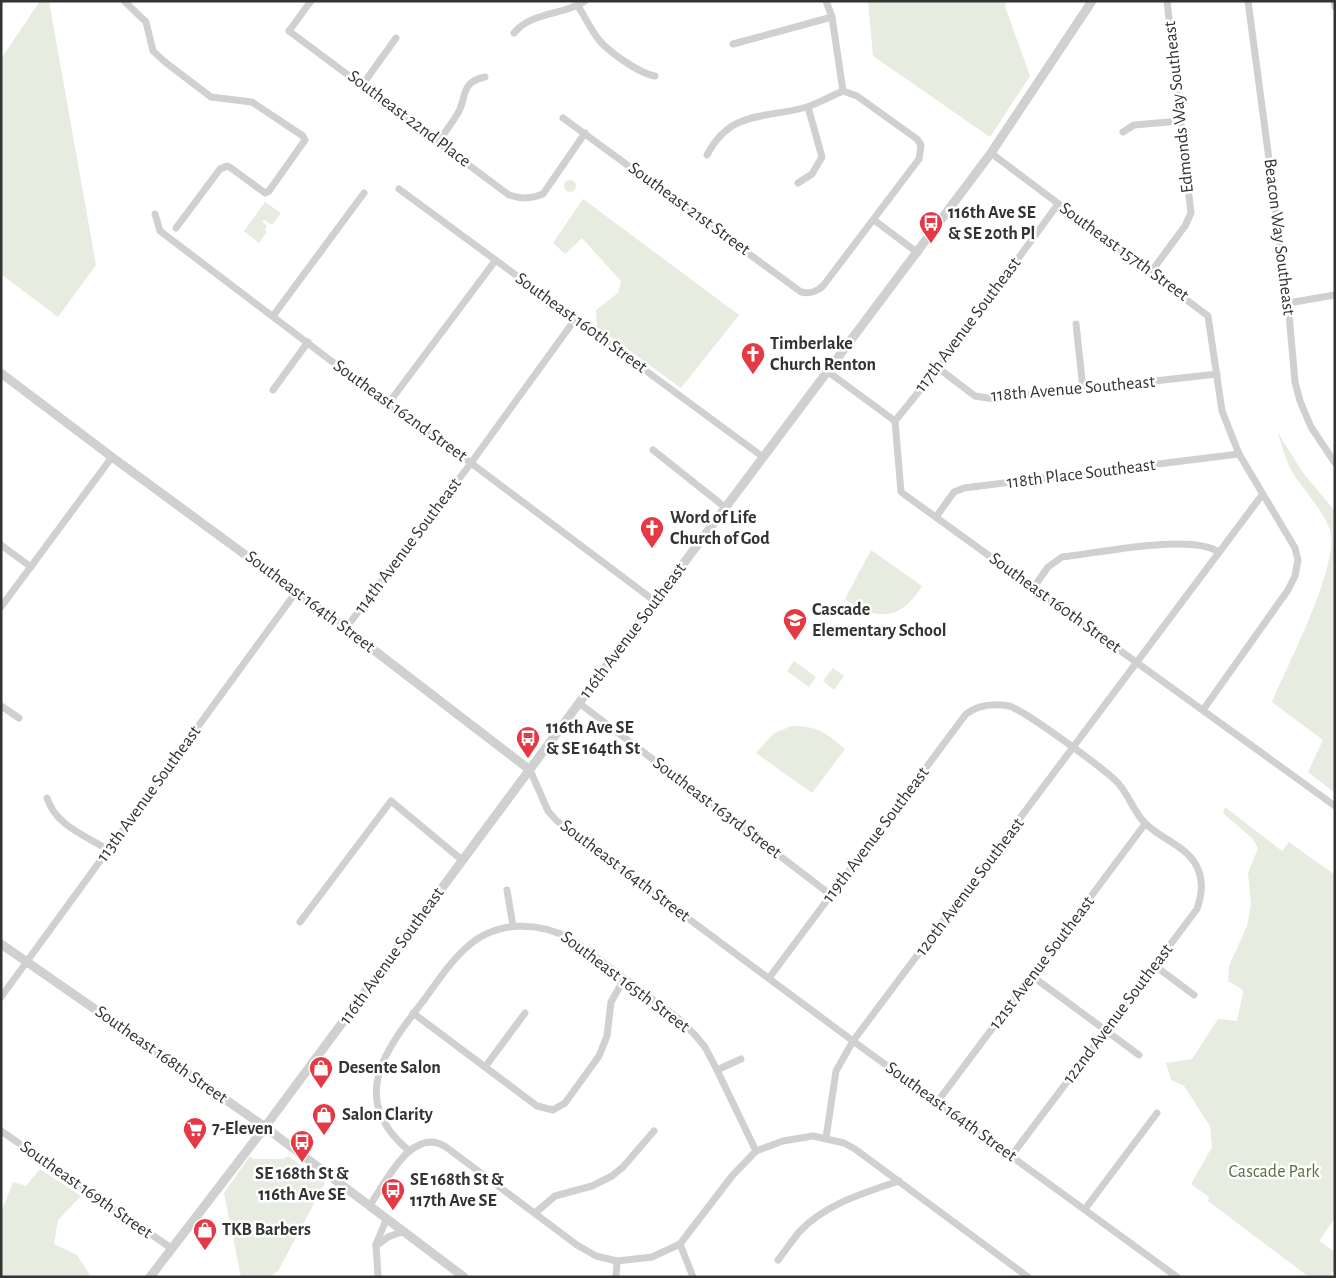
<svg xmlns="http://www.w3.org/2000/svg" width="1336" height="1278" font-family="'Alegreya Sans',sans-serif">
	<style>
		.green { fill: #e6ecdf }
		.lines { fill: none; stroke-linecap: round; stroke-linejoin: round }
		.minor { stroke: #d0d0d0; stroke-width: 7 }
		.tertiary { stroke: #d0d0d0; stroke-width: 9 }
		.labels { text-anchor: middle; dominant-baseline: central; stroke-width: 5; stroke-linejoin: round; paint-order: stroke }
		.street-label { font-size: 18px; fill: #333; stroke: #fff }
		.poi-label { font-size: 18px; font-weight: bold; fill: #333; stroke: #fff; text-anchor: start }
		.park-label { font-size: 18px; fill: #56703f; stroke: #fff }
	</style>
	<rect width="100%" height="100%" fill="#fff"/>
	<g class="green">
		<polygon points="40,1 49,1 96,265 58,317 1,274 1,59"/>
		<polygon points="868,1 1006,1 1005,6 1030,76 990,137 873,56"/>
		<circle cx="570" cy="186" r="6"/>
		<polygon points="583,199 739,315 681,388 597,327 596,310 618,293 621,281 582,238 565,254 553,243"/>
		<polygon points="265,202 281,213 272,225 264,220 262,221 267,226 265,230 267,232 259,243 244,231"/>
		<path d="M1278,433L1304,474L1335,511V793L1308,772L1323,740L1272,702C1289,662 1336,573 1331,533C1324,511 1307,494 1294,475C1286,462 1282,447 1278,433Z"/>
		<path d="M871,550L922,586C901,621 876,621 845,599Z"/>
		<polygon points="794,661 816,677 809,687 787,671"/>
		<polygon points="833,668 844,676 834,690 823,681"/>
		<path d="M791,726C818,726 825,732 845,749L812,793L756,753L773,734Z"/>
		<polygon points="1225,807 1282,851 1289,842 1335,875 1335,1218 1319,1241 1335,1252 1335,1269 1329,1277 1309,1277 1208,1201 1209,1197 1191,1184 1212,1147 1210,1126 1184,1086 1171,1080 1166,1063 1192,1059 1218,1019 1237,1021 1243,993 1242,989 1228,981 1229,966 1247,926 1251,904 1248,873 1258,848 1252,838 1223,813"/>
		<polygon points="250,1156 253,1159 283,1159 288,1156 325,1183 278,1271 271,1276 241,1277 224,1193"/>
		<polygon points="40,1169 81,1196 58,1220 54,1244 77,1255 91,1277 1,1277 1,1213 13,1182 26,1186"/>
	</g>
	<g class="lines">
		<g class="minor">
			<polyline points="124,1 146,22 153,51 165,62 211,97 252,102 303,136 305,140 269,191 265,193 231,168 227,166 220,169 176,228"/>
			<path d="M311,1L289,31L509,195C521,199 530,199 543,194L585,133"/>
			<polyline points="1248,1 1288,303 1295,382 1300,401 1311,427 1335,463"/>
			<polyline points="1334,1 1335,7"/>
			<path d="M578,6C585,17 591,30 599,40C609,52 640,74 655,76"/>
			<path d="M514,33C532,11 563,16 585,1"/>
			<polyline points="733,44 832,17"/>
			<polyline points="363,84 396,38"/>
			<path d="M563,118L801,292C810,294 816,292 823,286L919,159L921,145L917,139L857,96L843,91L832,17L826,1"/>
			<polyline points="1123,132 1134,125 1180,121"/>
			<path d="M439,141C445,132 452,123 458,113C467,97 460,82 485,77"/>
			<polyline points="991,153 1208,316 1222,411 1239,454 1295,548 1298,560 1295,576 1288,590 1203,710"/>
			<path d="M707,155C731,109 765,119 807,107C819,103 831,96 843,91"/>
			<polyline points="798,183 812,174 822,157 808,107"/>
			<polyline points="399,189 763,457"/>
			<polyline points="155,214 160,231 388,404 471,463 656,602"/>
			<polyline points="874,220 918,253"/>
			<polyline points="1151,272 1185,226 1191,213 1167,1"/>
			<polyline points="1288,303 1335,295"/>
			<polyline points="273,316 364,193"/>
			<polyline points="1076,324 1083,389"/>
			<polyline points="938,368 975,396 994,399 1217,374"/>
			<polyline points="827,371 895,421 901,492 1335,806"/>
			<polyline points="273,390 308,342"/>
			<polyline points="388,404 495,261"/>
			<polyline points="895,421 938,368 1058,204"/>
			<polyline points="653,450 726,508"/>
			<polyline points="936,517 954,492 964,488 1239,454"/>
			<polyline points="1,545 31,567"/>
			<path d="M1034,587L1048,567L1062,557C1098,553 1191,533 1219,552"/>
			<polyline points="1,607 112,457"/>
			<polyline points="346,628 471,463 576,318"/>
			<polyline points="579,703 831,895"/>
			<polyline points="1,706 19,718"/>
			<polyline points="530,770 548,811 557,821 853,1041 1177,1277"/>
			<path d="M47,798C56,826 85,835 108,850"/>
			<polyline points="507,890 513,926"/>
			<polyline points="300,922 391,801 462,860"/>
			<polyline points="1154,965 1194,995"/>
			<polyline points="1032,976 1139,1055"/>
			<path d="M769,978L966,714C979,704 993,703 1009,706C1024,710 1106,770 1118,783C1129,795 1134,813 1146,824C1160,838 1187,847 1196,865C1204,880 1202,894 1197,909L1012,1155"/>
			<polyline points="1,997 296,592"/>
			<polyline points="413,1013 537,1106 553,1110 565,1103 599,1056 607,1036 611,1002 624,979"/>
			<polyline points="485,1067 525,1013"/>
			<polyline points="717,1070 741,1059"/>
			<polyline points="938,1101 1145,824"/>
			<polyline points="1,1131 171,1248"/>
			<polyline points="826,1138 836,1071 853,1041 1262,495"/>
			<path d="M408,1150C347,1098 386,1049 424,1000C437,982 450,962 467,947C496,920 540,921 573,940L679,1019L695,1035L705,1047L717,1070L756,1151"/>
			<path d="M370,1205C386,1182 412,1125 446,1147L577,1245L596,1256L617,1261L652,1257L680,1244L732,1176L756,1151L783,1141L813,1136L844,1143L855,1149L1028,1277"/>
			<polyline points="1085,1209 1157,1113"/>
			<polyline points="535,1213 555,1196 592,1186 612,1176 623,1167 654,1131"/>
			<polyline points="680,1244 693,1277"/>
			<polyline points="376,1246 388,1237 404,1231"/>
			<path d="M778,1260C785,1251 792,1241 799,1232C825,1204 864,1193 899,1181"/>
			<polyline points="378,1277 376,1244 387,1218"/>
			<polyline points="616,1277 617,1261"/>
		</g>
		<g class="tertiary">
			<polyline points="1,373 112,457 349,631 530,770"/>
			<polyline points="1,944 265,1127 464,1277"/>
			<polyline points="150,1277 265,1127 579,703 991,153 1092,1"/>
		</g>
	</g>
	<defs>
		<g id="bus-pin" transform="scale(1.25)"><path d="M0 17L-7.5 6A9.5 9.5 0 1 1 7.5 6Z" fill="#e63946" stroke="#fff"/><path d="M-5-6H5V4H4V6H2V4H-2V6H-4V4H-5ZM-3.5-4V0h7V-4ZM-3.5 1.2v1.5H-2V1.2ZM2 1.2v1.5H3.5V1.2Z" fill="#fff"/></g>
		<g id="church-pin" transform="scale(1.25)"><path d="M0 17L-7.5 6A9.5 9.5 0 1 1 7.5 6Z" fill="#e63946" stroke="#fff"/><path d="M-1.2-6h2.4v3.5h3.3v2.4h-3.3V6h-2.4V-.1h-3.3v-2.4h3.3Z" fill="#fff"/></g>
		<g id="school-pin" transform="scale(1.25)"><path d="M0 17L-7.5 6A9.5 9.5 0 1 1 7.5 6Z" fill="#e63946" stroke="#fff"/><path d="M0-5L7-2L0 1L-7-2ZM-4 1L0 2.5L4 1V4Q0 6-4 4Z" fill="#fff"/></g>
		<g id="shop-pin" transform="scale(1.25)"><path d="M0 17L-7.5 6A9.5 9.5 0 1 1 7.5 6Z" fill="#e63946" stroke="#fff"/><path d="M-5-2.5h2.3a2.7 3.5 0 0 1 5.4 0H5L5.5 6h-11ZM-1.5-2.5h3a1.5 2.3 0 0 0-3 0Z" fill="#fff"/></g>
		<g id="supermarket-pin" transform="scale(1.25)"><path d="M0 17L-7.5 6A9.5 9.5 0 1 1 7.5 6Z" fill="#e63946" stroke="#fff"/><path d="M-6-5.5h2.5l.6 2H6L4.5 2H-2.5L-4.4-4H-6ZM-1.5 3.2a1.3 1.3 0 1 0 .1 0ZM3 3.2a1.3 1.3 0 1 0 .1 0Z" fill="#fff"/></g>
	</defs>
	<g fill-rule="evenodd">
		<use href="#bus-pin" x="931" y="223"/>
		<use href="#church-pin" x="753" y="354"/>
		<use href="#church-pin" x="652" y="528"/>
		<use href="#school-pin" x="795" y="620"/>
		<use href="#bus-pin" x="528" y="738"/>
		<use href="#shop-pin" x="321" y="1068"/>
		<use href="#shop-pin" x="324" y="1115"/>
		<use href="#supermarket-pin" x="195" y="1129"/>
		<use href="#bus-pin" x="302" y="1142"/>
		<use href="#bus-pin" x="393" y="1190"/>
		<use href="#shop-pin" x="205" y="1230"/>
	</g>
	<g class="labels">
		<g class="street-label">
			<text transform="translate(1179 107) rotate(-96)">Edmonds Way Southeast</text>
			<text transform="translate(409 119) rotate(37)">Southeast 22nd Place</text>
			<text transform="translate(689 209) rotate(36)">Southeast 21st Street</text>
			<text transform="translate(1279 237) rotate(83)">Beacon Way Southeast</text>
			<text transform="translate(1124 252) rotate(36)">Southeast 157th Street</text>
			<text transform="translate(581 323) rotate(36)">Southeast 160th Street</text>
			<text transform="translate(968 325) rotate(-53)">117th Avenue Southeast</text>
			<text transform="translate(1073 389) rotate(-5)">118th Avenue Southeast</text>
			<text transform="translate(400 411) rotate(36)">Southeast 162nd Street</text>
			<text transform="translate(1081 474) rotate(-7)">118th Place Southeast</text>
			<text transform="translate(408 546) rotate(-53)">114th Avenue Southeast</text>
			<text transform="translate(310 602) rotate(37)">Southeast 164th Street</text>
			<text transform="translate(1055 603) rotate(36)">Southeast 160th Street</text>
			<text transform="translate(633 631) rotate(-53)">116th Avenue Southeast</text>
			<text transform="translate(149 794) rotate(-54)">113th Avenue Southeast</text>
			<text transform="translate(717 808) rotate(37)">Southeast 163rd Street</text>
			<text transform="translate(876 835) rotate(-53)">119th Avenue Southeast</text>
			<text transform="translate(625 871) rotate(37)">Southeast 164th Street</text>
			<text transform="translate(970 887) rotate(-53)">120th Avenue Southeast</text>
			<text transform="translate(392 956) rotate(-54)">116th Avenue Southeast</text>
			<text transform="translate(1042 963) rotate(-53)">121st Avenue Southeast</text>
			<text transform="translate(625 982) rotate(37)">Southeast 165th Street</text>
			<text transform="translate(1118 1014) rotate(-53)">122nd Avenue Southeast</text>
			<text transform="translate(161 1055) rotate(35)">Southeast 168th Street</text>
			<text transform="translate(951 1112) rotate(36)">Southeast 164th Street</text>
			<text transform="translate(86 1190) rotate(35)">Southeast 169th Street</text>
		</g>
		<g class="poi-label">
			<text x="948" y="213">116th Ave SE<tspan x="948" dy="21">&amp; SE 20th Pl</tspan></text>
			<text x="770" y="344">Timberlake<tspan x="770" dy="21">Church Renton</tspan></text>
			<text x="670" y="518">Word of Life<tspan x="670" dy="21">Church of God</tspan></text>
			<text x="812" y="610">Cascade<tspan x="812" dy="21">Elementary School</tspan></text>
			<text x="546" y="728">116th Ave SE<tspan x="546" dy="21">&amp; SE 164th St</tspan></text>
			<text x="338" y="1068">Desente Salon</text>
			<text x="342" y="1115">Salon Clarity</text>
			<text x="212" y="1129">7-Eleven</text>
			<text x="302" y="1174" text-anchor="middle">SE 168th St &amp;<tspan x="302" dy="21">116th Ave SE</tspan></text>
			<text x="410" y="1180">SE 168th St &amp;<tspan x="410" dy="21">117th Ave SE</tspan></text>
			<text x="222" y="1230">TKB Barbers</text>
		</g>
		<g class="park-label">
			<text x="1274" y="1172">Cascade Park</text>
		</g>
	</g>
	<rect width="1336" height="1278" fill="none" stroke="#333333" stroke-width="5"/>
</svg>
